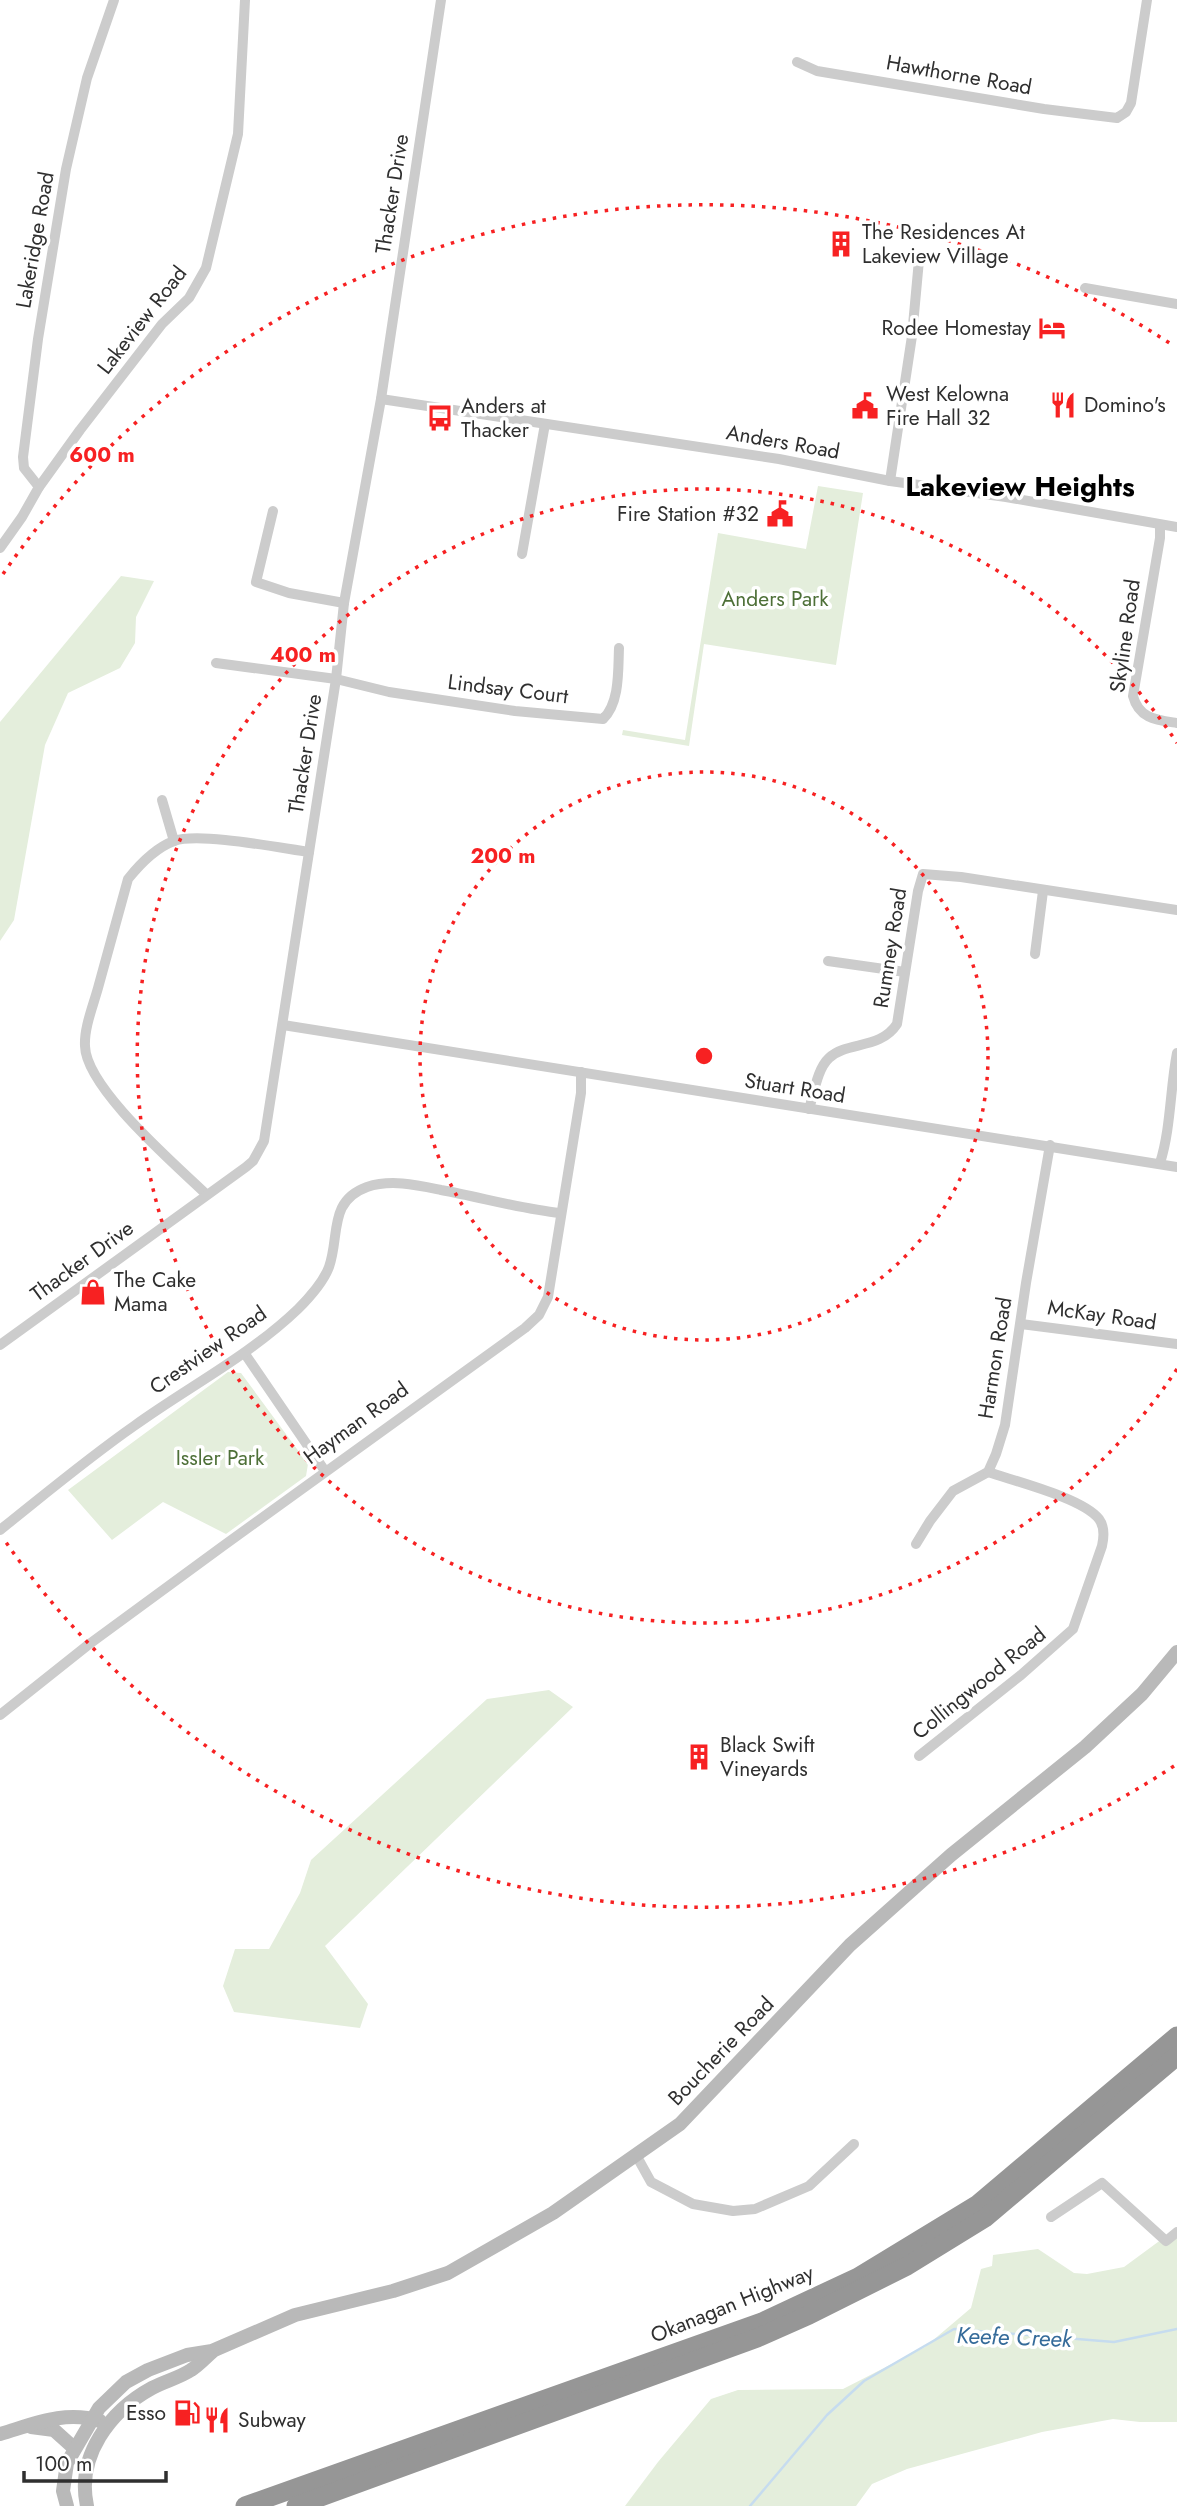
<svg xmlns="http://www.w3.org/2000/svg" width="1177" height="2506" font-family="Jost,sans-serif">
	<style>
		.green { fill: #e4eedc }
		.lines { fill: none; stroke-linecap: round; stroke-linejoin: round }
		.stream { stroke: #c6dcef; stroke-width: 2.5 }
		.street { stroke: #ccc; stroke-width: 10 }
		.secondary { stroke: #b9b9b9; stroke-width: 14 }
		.highway { stroke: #969696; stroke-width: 19 }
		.ring { fill: none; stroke: #f72122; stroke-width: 3.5; stroke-dasharray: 3.5 7 }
		.labels { text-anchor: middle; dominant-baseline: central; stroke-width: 7; stroke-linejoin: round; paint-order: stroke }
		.street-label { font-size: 21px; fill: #2f2f2f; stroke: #fff }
		.poi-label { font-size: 21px; fill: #2f2f2f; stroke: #fff; text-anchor: start }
		.park-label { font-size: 21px; fill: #4e7038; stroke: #fff }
		.water-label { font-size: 23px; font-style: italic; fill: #356b9a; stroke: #fff }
		.district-label { font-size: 28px; font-weight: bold; fill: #000; stroke: #fff }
		.centre { fill: #f72122; stroke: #fff; stroke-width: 3.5 }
		.ring-label { font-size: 21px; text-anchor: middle; font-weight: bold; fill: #f72122; stroke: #fff; stroke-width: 7; stroke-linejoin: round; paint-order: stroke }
	</style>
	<rect width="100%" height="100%" fill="#fff"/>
	<g class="green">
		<polygon points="818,486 863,493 836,665 704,644 689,746 622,735 623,730 685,740 718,533 806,549"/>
		<polygon points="121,576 154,581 136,617 135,643 120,668 68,693 45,745 14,920 0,941 0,722"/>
		<polygon points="228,1372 241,1373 308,1464 306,1476 226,1534 163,1502 112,1540 68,1490"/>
		<polygon points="549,1690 573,1707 325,1946 368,2004 360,2028 234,2012 223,1986 235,1949 269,1949 300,1893 311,1860 487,1699"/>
		<polygon points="1177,2228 1177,2422 1140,2422 1113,2419 1042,2432 907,2469 872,2484 856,2506 625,2506 658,2462 711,2399 738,2390 843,2389 925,2347 971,2308 981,2269 992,2266 993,2255 1038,2249 1074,2273 1087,2274 1124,2267"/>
	</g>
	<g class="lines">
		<polyline class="stream" points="750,2506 827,2415 864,2381 954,2329 1114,2342 1177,2329"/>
		<g class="street">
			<polyline points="797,62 817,71 1044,109 1117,118 1126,112 1131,103 1147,0"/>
			<polyline points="1085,288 1177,304"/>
			<polyline points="381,399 779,459 890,481 1006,497 1177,527"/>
			<polyline points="890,481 912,336 919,260"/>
			<polyline points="39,487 24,468 23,457 38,339 66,169 87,78 114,0"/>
			<polyline points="273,511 256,582 289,593 344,603"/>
			<path d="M1160,525V538L1133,696C1139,719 1157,720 1177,723"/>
			<polyline points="0,548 22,517 39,487 80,430 162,324 189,298 206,268 238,134 245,0"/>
			<polyline points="522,554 545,424"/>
			<path d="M216,663L336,679L389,692L515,711L603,719C620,703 618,670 619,648"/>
			<polyline points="162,800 174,841"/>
			<polyline points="1035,954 1043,891"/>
			<polyline points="828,961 905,972"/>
			<polyline points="283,1025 1177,1167"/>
			<path d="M809,1109C814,1094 817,1069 829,1058C847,1041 880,1050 897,1024L918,891L923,874L961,877L1177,910"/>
			<path d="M1160,1163C1171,1128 1170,1089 1177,1053"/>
			<path d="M206,1194C175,1164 86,1088 85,1046C84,1028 93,1006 98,988C108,952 118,915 128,879C140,864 155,848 174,841C199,832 280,848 309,852"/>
			<polyline points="1021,1324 1177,1344"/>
			<polyline points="0,1345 246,1167 253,1161 264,1141 336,679 344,603 381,399 441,0"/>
			<polyline points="245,1354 325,1471"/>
			<path d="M0,1530C44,1495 88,1458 134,1426C188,1387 249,1356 298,1309C310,1297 323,1283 329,1267C340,1236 328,1201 367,1187C391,1179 417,1185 441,1190C480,1197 521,1209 560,1213"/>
			<polyline points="916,1544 930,1521 953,1491 988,1472 996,1454 1005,1425 1026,1283 1050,1145"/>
			<polyline points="0,1715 88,1645 223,1546 525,1328 539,1315 548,1297 581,1093 581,1072"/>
			<path d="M919,1756L1021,1675L1073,1629L1102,1546C1104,1537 1105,1527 1099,1519C1083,1498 1014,1481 988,1472"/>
			<polyline points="636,2155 651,2182 693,2204 733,2211 755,2209 809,2186 854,2144"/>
			<polyline points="1051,2217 1102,2183 1166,2241 1177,2232"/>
		</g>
		<g class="secondary">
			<polyline points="31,2427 54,2430 74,2448"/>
			<path d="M0,2434C34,2424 65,2410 100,2421"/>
			<polyline points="67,2506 63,2491 67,2463 99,2408 126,2382 148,2370 187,2355 212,2351 295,2315 393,2291 448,2273 553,2213 680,2124 850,1945 951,1855 1085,1747 1142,1694 1177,1652"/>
			<path d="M87,2506C76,2456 110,2411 152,2388C165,2381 179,2378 191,2370C199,2365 205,2358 212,2352"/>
		</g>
		<g class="highway">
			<polyline points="245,2506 762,2322 858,2277 978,2204 1177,2036"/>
			<polyline points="296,2506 757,2338 809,2315 907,2266 985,2218 1177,2056"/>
		</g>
	</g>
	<g class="ring">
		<circle cx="704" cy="1056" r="284"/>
		<path d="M1177 1369A567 567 0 1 1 1177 743"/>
		<path d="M1174 1766A851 851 0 0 1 3 1538M3 574A851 851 0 0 1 1174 346"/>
	</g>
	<defs>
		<g id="building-bare" transform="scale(2.1)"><path d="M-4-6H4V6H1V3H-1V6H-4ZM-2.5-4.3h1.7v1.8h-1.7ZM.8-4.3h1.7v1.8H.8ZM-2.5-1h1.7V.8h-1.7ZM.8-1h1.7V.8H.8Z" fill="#f72122" stroke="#fff" stroke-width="2.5" paint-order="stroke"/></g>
		<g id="hotel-bare" transform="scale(2.1)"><path d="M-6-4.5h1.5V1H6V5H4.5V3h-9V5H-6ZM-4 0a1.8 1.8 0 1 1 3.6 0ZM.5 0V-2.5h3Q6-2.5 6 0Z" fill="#f72122" stroke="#fff" stroke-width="2.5" paint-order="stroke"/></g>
		<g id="restaurant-bare" transform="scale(2.1)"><path d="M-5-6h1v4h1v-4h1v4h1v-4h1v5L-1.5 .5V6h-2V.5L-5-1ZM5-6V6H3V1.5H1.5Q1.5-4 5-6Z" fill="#f72122" stroke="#fff" stroke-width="2.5" paint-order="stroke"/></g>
		<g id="civic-bare" transform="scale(2.1)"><path d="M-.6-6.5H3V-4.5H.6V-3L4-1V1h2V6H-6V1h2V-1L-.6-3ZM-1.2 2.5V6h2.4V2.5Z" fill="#f72122" stroke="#fff" stroke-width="2.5" paint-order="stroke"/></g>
		<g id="bus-bare" transform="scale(2.1)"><path d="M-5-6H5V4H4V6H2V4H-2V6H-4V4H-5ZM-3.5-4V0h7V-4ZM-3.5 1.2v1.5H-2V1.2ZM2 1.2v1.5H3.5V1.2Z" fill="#f72122" stroke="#fff" stroke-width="2.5" paint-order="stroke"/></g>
		<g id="shop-bare" transform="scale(2.1)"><path d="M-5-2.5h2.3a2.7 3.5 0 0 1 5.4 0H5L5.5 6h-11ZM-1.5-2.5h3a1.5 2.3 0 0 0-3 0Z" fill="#f72122" stroke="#fff" stroke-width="2.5" paint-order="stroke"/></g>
		<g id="fuel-bare" transform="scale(2.1)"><path d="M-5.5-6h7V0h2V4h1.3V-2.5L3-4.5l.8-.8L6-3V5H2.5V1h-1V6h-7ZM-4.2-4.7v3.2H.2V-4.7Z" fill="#f72122" stroke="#fff" stroke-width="2.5" paint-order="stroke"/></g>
	</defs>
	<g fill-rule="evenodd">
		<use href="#building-bare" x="841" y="244"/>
		<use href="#hotel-bare" x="1052" y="328"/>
		<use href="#restaurant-bare" x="1063" y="405"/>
		<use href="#civic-bare" x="865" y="406"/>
		<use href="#bus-bare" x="440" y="418"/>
		<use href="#civic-bare" x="780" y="514"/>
		<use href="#shop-bare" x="93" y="1292"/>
		<use href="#building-bare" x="699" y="1757"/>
		<use href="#fuel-bare" x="187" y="2413"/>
		<use href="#restaurant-bare" x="217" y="2420"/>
	</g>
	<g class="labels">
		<g class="street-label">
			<text transform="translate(959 75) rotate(10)">Hawthorne Road</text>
			<text transform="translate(392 194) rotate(-81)">Thacker Drive</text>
			<text transform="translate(35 240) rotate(-80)">Lakeridge Road</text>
			<text transform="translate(142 320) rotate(-52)">Lakeview Road</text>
			<text transform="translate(783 442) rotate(10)">Anders Road</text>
			<text transform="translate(1125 636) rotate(-82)">Skyline Road</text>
			<text transform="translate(508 689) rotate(7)">Lindsay Court</text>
			<text transform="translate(305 754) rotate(-81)">Thacker Drive</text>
			<text transform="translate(890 948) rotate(-81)">Rumney Road</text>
			<text transform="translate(795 1088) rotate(9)">Stuart Road</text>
			<text transform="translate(82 1261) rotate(-36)">Thacker Drive</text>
			<text transform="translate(1102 1315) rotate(8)">McKay Road</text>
			<text transform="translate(208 1350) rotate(-35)">Crestview Road</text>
			<text transform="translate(995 1358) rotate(-81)">Harmon Road</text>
			<text transform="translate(356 1423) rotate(-36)">Hayman Road</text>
			<text transform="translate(979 1683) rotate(-39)">Collingwood Road</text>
			<text transform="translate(721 2051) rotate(-46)">Boucherie Road</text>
			<text transform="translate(732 2304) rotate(-22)">Okanagan Highway</text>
		</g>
		<g class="poi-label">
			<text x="862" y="232">The Residences At<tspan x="862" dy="24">Lakeview Village</tspan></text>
			<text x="1031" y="328" text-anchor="end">Rodee Homestay</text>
			<text x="886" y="394">West Kelowna<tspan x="886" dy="24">Fire Hall 32</tspan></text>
			<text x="1084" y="405">Domino's</text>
			<text x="461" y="406">Anders at<tspan x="461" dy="24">Thacker</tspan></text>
			<text x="759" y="514" text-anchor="end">Fire Station #32</text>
			<text x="114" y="1280">The Cake<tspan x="114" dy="24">Mama</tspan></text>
			<text x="720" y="1745">Black Swift<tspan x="720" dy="24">Vineyards</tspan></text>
			<text x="166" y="2413" text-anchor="end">Esso</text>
			<text x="238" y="2420">Subway</text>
		</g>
		<g class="park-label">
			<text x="775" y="599">Anders Park</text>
			<text x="220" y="1458">Issler Park</text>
		</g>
		<g class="water-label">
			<text transform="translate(1014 2337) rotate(2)">Keefe Creek</text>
		</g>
		<g class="district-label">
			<text x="1020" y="486">Lakeview Heights</text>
		</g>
	</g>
	<circle cx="704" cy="1056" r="10" class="centre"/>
	<g class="ring-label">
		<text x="102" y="462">600 m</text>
		<text x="303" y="662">400 m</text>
		<text x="503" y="863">200 m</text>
	</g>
	<path d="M24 2471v10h142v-10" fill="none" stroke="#2f2f2f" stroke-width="3.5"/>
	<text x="35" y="2471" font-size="21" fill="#2f2f2f" stroke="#ffffff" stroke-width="5" paint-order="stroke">100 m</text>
</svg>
